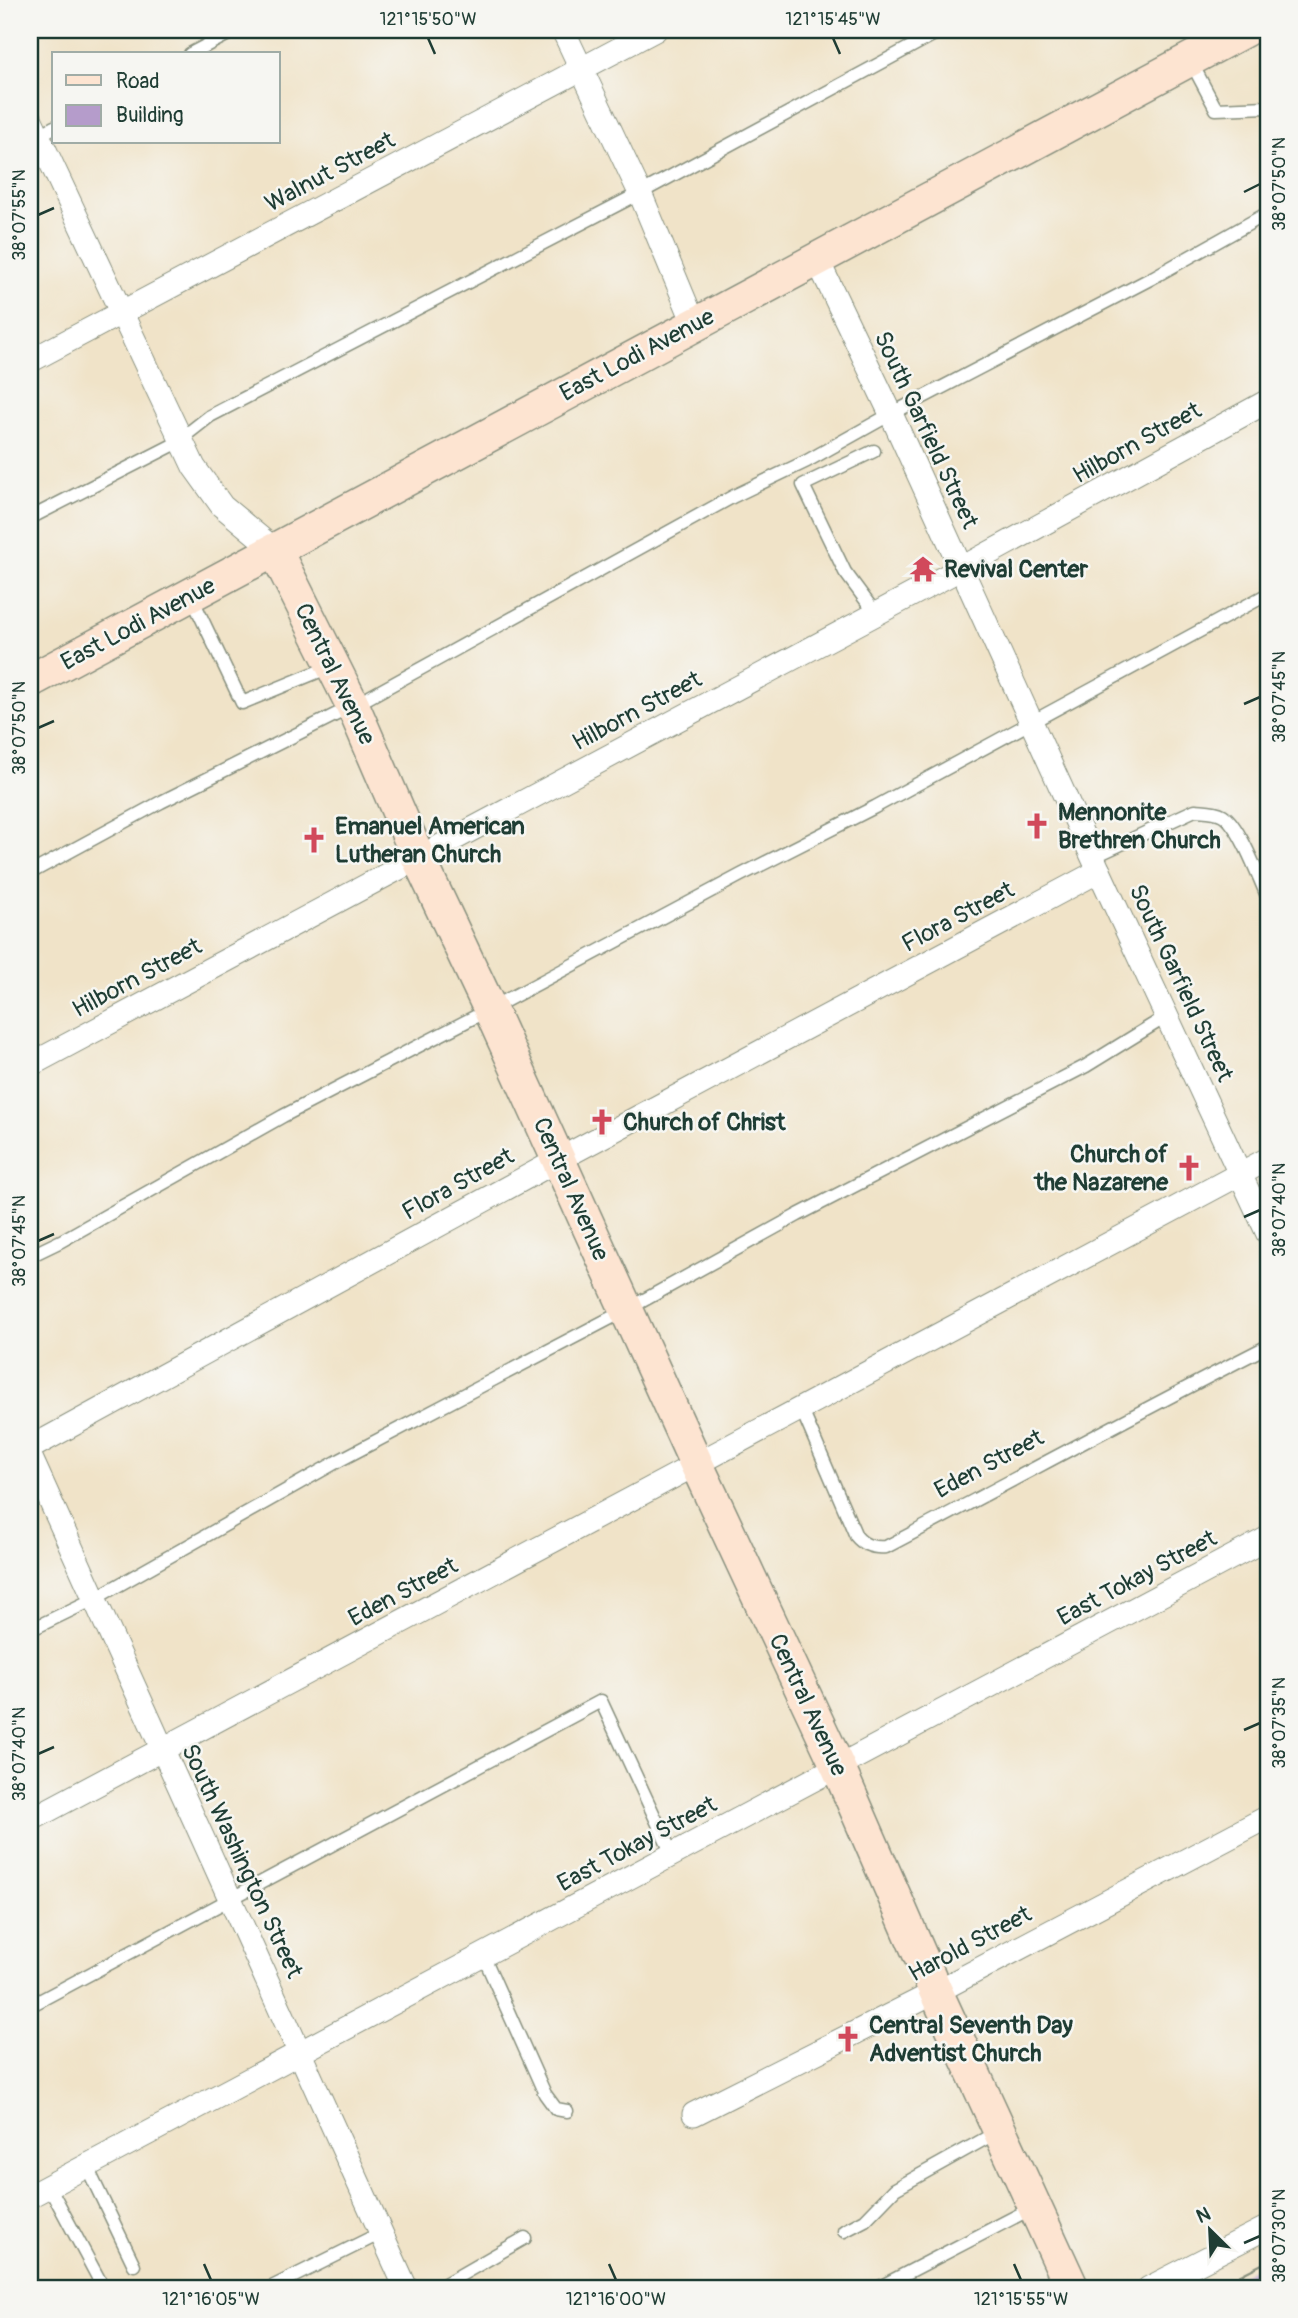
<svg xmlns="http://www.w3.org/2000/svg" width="1298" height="2318" font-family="Pangolin,sans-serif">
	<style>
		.building { fill: #b59ccb }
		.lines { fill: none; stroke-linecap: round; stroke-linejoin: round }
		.lane-casing { stroke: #88907e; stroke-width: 15 }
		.street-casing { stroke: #88907e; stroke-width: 25 }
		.secondary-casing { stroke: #88907e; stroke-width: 36 }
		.lane { stroke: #fff; stroke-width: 12 }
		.street { stroke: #fff; stroke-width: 23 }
		.secondary { stroke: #fde4d1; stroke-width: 33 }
		.ticks { fill: none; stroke: #1f3d34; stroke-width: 2.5 }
		.labels { text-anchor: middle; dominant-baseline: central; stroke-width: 5; stroke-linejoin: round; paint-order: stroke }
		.street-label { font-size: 24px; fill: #1f3d34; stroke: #f6f6f2 }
		.poi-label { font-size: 24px; font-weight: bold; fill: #1f3d34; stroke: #f6f6f2; text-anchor: start }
		.neatline { fill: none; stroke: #1f3d34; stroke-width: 2.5 }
		.ticks-label { font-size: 18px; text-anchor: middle; fill: #1f3d34 }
	</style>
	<rect width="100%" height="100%" fill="#f6f6f2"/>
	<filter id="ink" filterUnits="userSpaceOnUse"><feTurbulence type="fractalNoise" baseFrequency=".0143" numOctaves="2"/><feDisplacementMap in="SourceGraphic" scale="14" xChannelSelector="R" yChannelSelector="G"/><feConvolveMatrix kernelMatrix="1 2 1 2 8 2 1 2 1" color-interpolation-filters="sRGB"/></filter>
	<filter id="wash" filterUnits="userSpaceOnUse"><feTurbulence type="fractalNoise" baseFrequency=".00686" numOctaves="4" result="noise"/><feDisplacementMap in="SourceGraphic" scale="28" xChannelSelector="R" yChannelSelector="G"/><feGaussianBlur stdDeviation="1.57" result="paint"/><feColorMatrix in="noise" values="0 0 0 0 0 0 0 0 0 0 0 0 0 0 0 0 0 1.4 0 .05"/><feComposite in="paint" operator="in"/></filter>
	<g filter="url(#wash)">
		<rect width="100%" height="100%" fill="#f0e3c8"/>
		<g id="blocks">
			<polygon class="building" points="1268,2261 1268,2288 1215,2288"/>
		</g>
	</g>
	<g filter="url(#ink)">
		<use href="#blocks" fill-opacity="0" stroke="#88907e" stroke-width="2"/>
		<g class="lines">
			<g class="lane-casing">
				<g id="lane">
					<polyline points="190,54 236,30"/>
					<polyline points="1190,60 1216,109 1268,107"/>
					<polyline points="35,138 54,127"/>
					<polyline points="874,451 803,485 845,572 876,614"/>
					<polyline points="30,518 173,445 210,416 640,193 942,30"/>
					<polyline points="191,596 242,703 332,666"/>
					<path d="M1093,857L1195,810C1205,811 1214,810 1223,815C1240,826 1259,878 1268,898"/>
					<polyline points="30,873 161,802 353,706 734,496 807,461 891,414 1152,278 1268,213"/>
					<polyline points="30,1256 61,1241 283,1116 490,1009 741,875 875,807 1268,594"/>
					<path d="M801,1408L856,1536C864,1546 874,1548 886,1547C1014,1480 1140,1411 1268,1346"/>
					<polyline points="30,1630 94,1599 340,1460 626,1310 798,1215 1086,1066 1167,1016"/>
					<polyline points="483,1955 545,2094 556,2109 567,2111"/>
					<polyline points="30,2006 601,1701 672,1854"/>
					<polyline points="86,2165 134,2265"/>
					<polyline points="49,2186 103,2287"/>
					<polyline points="844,2231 865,2220 895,2189 999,2131"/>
					<polyline points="270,2288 381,2233"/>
					<polyline points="438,2288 525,2238"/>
					<polyline points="878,2288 1034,2207"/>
				</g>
			</g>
			<g class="street-casing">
				<g id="street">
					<polyline points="563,30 640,193 694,323"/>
					<polyline points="30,118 194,467 222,506 275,550"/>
					<polyline points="817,259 891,414 1099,871 1268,1234"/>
					<polyline points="30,361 655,30"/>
					<polyline points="30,1065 962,568 1268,401"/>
					<polyline points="30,1448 558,1160 1099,871"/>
					<polyline points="30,1456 406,2288"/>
					<polyline points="30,1820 1268,1159"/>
					<polyline points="694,2114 936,1992 1268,1817"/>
					<polyline points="30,2196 1268,1538"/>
					<polyline points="1149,2288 1268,2227"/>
				</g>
			</g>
			<g class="secondary-casing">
				<g id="secondary">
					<polyline points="275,550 353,706 418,857 490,1009 696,1463 838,1767 936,1992 1072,2288"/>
					<polyline points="30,681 1245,30"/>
				</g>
			</g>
			<use href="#lane" class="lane"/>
			<use href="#street" class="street"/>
			<use href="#secondary" class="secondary"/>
		</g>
	</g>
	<path class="ticks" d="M428,38L435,54M833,38L840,54M1244,192L1260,184M38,215L54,208M1244,704L1260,697M38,728L54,721M1244,1217L1260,1210M38,1241L54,1234M1244,1730L1260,1723M38,1754L54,1747M1244,2243L1260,2236M204,2264L211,2280M609,2264L616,2280M1014,2264L1021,2280"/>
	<defs>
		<g id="temple-bare" transform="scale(2.1)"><path d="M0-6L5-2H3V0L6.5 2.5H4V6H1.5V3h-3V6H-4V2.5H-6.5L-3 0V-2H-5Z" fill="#d1495b" stroke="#f6f6f2" stroke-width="2.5" paint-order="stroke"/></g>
		<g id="church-bare" transform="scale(2.1)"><path d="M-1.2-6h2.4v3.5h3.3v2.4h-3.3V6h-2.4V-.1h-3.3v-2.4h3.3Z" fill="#d1495b" stroke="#f6f6f2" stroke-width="2.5" paint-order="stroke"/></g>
	</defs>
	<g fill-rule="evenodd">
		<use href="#temple-bare" x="923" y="569"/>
		<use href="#church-bare" x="1037" y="826"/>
		<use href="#church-bare" x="314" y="840"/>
		<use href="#church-bare" x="602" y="1122"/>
		<use href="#church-bare" x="1189" y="1168"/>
		<use href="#church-bare" x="848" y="2039"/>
	</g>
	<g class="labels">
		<g class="street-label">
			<text transform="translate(330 172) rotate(-28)">Walnut Street</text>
			<text transform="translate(637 355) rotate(-28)">East Lodi Avenue</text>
			<text transform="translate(926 430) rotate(65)">South Garfield Street</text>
			<text transform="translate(1137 443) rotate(-29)">Hilborn Street</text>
			<text transform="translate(138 624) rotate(-28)">East Lodi Avenue</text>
			<text transform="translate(335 674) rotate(64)">Central Avenue</text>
			<text transform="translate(637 711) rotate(-28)">Hilborn Street</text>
			<text transform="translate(958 917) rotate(-28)">Flora Street</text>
			<text transform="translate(137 978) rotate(-28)">Hilborn Street</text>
			<text transform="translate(1181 983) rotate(65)">South Garfield Street</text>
			<text transform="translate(458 1184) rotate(-29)">Flora Street</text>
			<text transform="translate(571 1189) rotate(66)">Central Avenue</text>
			<text transform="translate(989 1464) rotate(-28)">Eden Street</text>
			<text transform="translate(1137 1578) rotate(-28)">East Tokay Street</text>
			<text transform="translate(403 1592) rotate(-28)">Eden Street</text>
			<text transform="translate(808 1705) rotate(65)">Central Avenue</text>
			<text transform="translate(637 1844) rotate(-28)">East Tokay Street</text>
			<text transform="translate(242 1861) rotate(65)">South Washington Street</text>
			<text transform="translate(970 1944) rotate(-28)">Harold Street</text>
		</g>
		<g class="poi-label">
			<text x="944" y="569">Revival Center</text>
			<text x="1058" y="812">Mennonite<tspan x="1058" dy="28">Brethren Church</tspan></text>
			<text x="335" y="826">Emanuel American<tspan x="335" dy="28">Lutheran Church</tspan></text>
			<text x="623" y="1122">Church of Christ</text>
			<text x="1168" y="1154" text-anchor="end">Church of<tspan x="1168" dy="28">the Nazarene</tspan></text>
			<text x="869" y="2025">Central Seventh Day<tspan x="869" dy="28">Adventist Church</tspan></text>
		</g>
	</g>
	<rect width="1298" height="2318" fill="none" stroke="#f6f6f2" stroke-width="77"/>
	<rect x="52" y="52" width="228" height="91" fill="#f6f6f2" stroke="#a0aca6" stroke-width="2"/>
	<rect x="66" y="75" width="35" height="10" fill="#fde4d1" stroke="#a0aca6" stroke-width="2"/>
	<text x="116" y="88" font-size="21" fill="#1f3d34">Road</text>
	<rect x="66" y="105" width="35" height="21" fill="#b59ccb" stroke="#a0aca6" stroke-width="2"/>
	<text x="116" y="122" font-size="21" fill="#1f3d34">Building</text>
	<g transform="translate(1210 2230) rotate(336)" stroke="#f6f6f2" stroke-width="5" paint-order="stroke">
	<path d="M0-5L12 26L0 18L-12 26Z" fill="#1f3d34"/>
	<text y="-10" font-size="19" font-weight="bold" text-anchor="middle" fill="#1f3d34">N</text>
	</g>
	<rect x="38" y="38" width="1222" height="2242" class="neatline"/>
	<g class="ticks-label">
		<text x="428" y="25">121°15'50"W</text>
		<text x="833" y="25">121°15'45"W</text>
		<text transform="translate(1279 184) rotate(-90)" y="6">38°07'50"N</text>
		<text transform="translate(19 215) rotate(-90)" y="6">38°07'55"N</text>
		<text transform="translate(1279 697) rotate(-90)" y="6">38°07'45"N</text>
		<text transform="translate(19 728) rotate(-90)" y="6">38°07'50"N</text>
		<text transform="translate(1279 1210) rotate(-90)" y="6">38°07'40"N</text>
		<text transform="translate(19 1241) rotate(-90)" y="6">38°07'45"N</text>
		<text transform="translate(1279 1723) rotate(-90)" y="6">38°07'35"N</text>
		<text transform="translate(19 1754) rotate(-90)" y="6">38°07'40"N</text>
		<text transform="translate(1279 2236) rotate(-90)" y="6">38°07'30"N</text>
		<text x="211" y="2305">121°16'05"W</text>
		<text x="616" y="2305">121°16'00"W</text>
		<text x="1021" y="2305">121°15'55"W</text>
	</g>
</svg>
